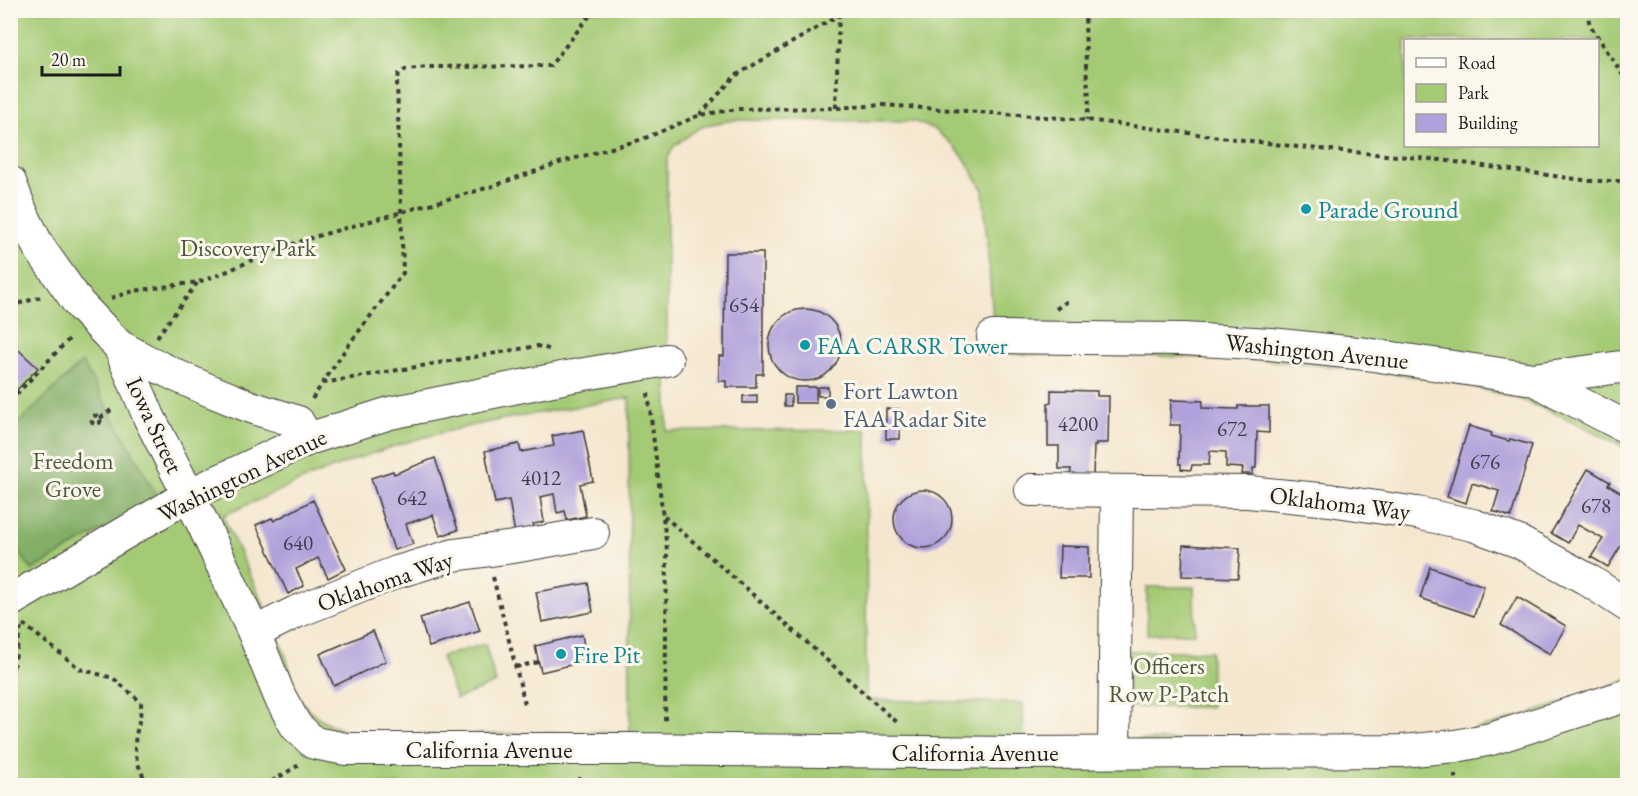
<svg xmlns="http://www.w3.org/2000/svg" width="1638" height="796" font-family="'EB Garamond',serif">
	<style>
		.green { fill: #a4ca74; stroke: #607348; stroke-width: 1.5; fill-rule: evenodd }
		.forest { fill: #83ae66; stroke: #506541; stroke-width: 1.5 }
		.building { fill: #b0a0db }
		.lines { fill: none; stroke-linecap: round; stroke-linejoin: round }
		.minor-casing { stroke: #3d3a37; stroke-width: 34 }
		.path { stroke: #3d3a37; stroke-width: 4; stroke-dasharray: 4.5 4.5; stroke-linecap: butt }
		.minor { stroke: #fff; stroke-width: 32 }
		.culture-dot { fill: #0f9aa8; stroke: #fbf7ec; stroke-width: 2 }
		.service-dot { fill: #5c6f8a; stroke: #fbf7ec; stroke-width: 2 }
		.labels { text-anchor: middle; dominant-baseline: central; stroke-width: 6; stroke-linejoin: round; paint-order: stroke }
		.number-label { font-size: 21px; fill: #413d4c }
		.culture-label { font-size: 24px; fill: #0d838f; stroke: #fbf7ec; text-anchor: start }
		.park-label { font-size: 24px; fill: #4c593b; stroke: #fbf7ec }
		.street-label { font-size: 24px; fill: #1c1c1c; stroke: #fbf7ec }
		.service-label { font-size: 24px; fill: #4e5e75; stroke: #fbf7ec; text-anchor: start }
	</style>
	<rect width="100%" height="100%" fill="#fbf7ec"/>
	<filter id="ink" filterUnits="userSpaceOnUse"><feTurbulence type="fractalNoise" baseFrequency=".0167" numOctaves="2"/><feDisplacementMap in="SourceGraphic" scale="12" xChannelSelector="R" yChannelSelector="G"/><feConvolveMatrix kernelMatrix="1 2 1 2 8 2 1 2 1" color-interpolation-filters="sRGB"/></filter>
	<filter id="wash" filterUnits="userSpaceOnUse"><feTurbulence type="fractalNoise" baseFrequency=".008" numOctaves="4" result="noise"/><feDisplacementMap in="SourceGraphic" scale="24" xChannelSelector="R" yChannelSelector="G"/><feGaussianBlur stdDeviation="1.35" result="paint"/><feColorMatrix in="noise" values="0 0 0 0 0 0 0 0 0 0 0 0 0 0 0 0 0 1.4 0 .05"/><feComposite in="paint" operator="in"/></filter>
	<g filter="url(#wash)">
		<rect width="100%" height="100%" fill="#f5e7cf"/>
		<g class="green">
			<path d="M10,11H1627V448L1562,416L1517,398L1450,381L1354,368L1262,360L1156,356L992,354L993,320L983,190L965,159L951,143L934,129L913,121L734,120L711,124L699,128L674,146L667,160V431L867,430L866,700L1023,703L1024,740L1419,741C1491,729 1559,705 1627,679V785H11ZM1406,40H1598V146H1406ZM629,398L630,732L358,736C337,728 318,721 303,703C291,688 291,668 284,651C265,605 243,561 223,516C281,489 339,463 401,444C475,421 553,411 629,398Z"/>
			<polygon points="1147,587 1194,587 1195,633 1147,634"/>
			<polygon points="485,644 496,683 456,699 441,657"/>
			<rect x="1128" y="651" width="83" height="56"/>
		</g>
		<polygon class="forest" points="82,362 158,498 32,570 11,541 11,430"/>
		<g id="blocks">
			<g class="building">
				<polygon points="725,253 763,253 763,374 756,374 756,387 726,387 726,381 719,381 719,356 724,356"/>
				<circle cx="805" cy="345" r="36"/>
				<polygon points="10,342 38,368 10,397"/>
				<rect x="795" y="387" width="21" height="16"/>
				<rect x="818" y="387" width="10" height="9"/>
				<polygon points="1051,390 1097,391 1097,396 1109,396 1108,443 1096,443 1096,446 1094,446 1093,477 1070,477 1071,469 1059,469 1059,446 1048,446 1048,403 1051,403"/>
				<polygon points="757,395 757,403 743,403 743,396"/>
				<rect x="784" y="395" width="7" height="11"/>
				<polygon points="1171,400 1203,401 1202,408 1238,409 1238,406 1269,406 1269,433 1257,432 1256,468 1253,468 1253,474 1242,474 1243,468 1226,467 1226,452 1210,451 1209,465 1192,465 1191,470 1181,469 1181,464 1179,464 1180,425 1170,425"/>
				<rect x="886" y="409" width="14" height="30"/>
				<polygon points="1469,426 1492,433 1491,436 1509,441 1510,439 1532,445 1511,517 1493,511 1499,491 1472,483 1466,503 1447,497"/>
				<polygon points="583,430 593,481 580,484 586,516 567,520 565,511 557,513 554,494 540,497 544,522 533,524 535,531 515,534 509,500 495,503 485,451 519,444 521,452 554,446 552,436"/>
				<polygon points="435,458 458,530 440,536 433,515 406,524 413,544 394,550 371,478 393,471 394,474"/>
				<polygon points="1588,469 1610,482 1608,485 1623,494 1625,491 1628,493 1628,534 1608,567 1591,557 1603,539 1578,525 1568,543 1551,533"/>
				<circle cx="923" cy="519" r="29"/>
				<polygon points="313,500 346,569 328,578 318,558 296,569 304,586 288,594 256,525 272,518 274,521"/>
				<polygon points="1183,545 1240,548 1238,578 1182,576"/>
				<polygon points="1060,546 1089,547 1089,578 1059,578"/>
				<polygon points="1430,567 1484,586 1474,616 1420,598"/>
				<polygon points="588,583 593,612 542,622 536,592"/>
				<polygon points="1517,597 1566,626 1550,654 1501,625"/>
				<polygon points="470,602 480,631 429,647 420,618"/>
				<polygon points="373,631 386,661 334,686 320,654"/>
				<polygon points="582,635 587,661 541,672 535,646"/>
			</g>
		</g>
	</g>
	<g filter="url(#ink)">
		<use href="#blocks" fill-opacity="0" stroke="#3d3a37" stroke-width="1.5"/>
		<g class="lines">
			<g class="minor-casing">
				<g id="minor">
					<polyline points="10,182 21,211 38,246 79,304 119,346 149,417 201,520 254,633 280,697 296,726 314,743 346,749 629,749 1017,753 1402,751 1456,746 1491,739 1628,695"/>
					<polyline points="993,337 1183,339 1271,344 1366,354 1533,379 1628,428"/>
					<path d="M119,346C158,368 199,387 241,403C259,411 279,415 298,422L308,439"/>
					<polyline points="1533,379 1628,366"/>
					<polyline points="1031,490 1248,492 1330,500 1417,513 1473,525 1519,542 1585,578 1628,606"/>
					<polyline points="10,601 189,495 308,439 390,413 567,377 667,360"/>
					<polyline points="254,633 296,612 397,572 454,555 513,547 593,533"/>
					<polyline points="1114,752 1117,491"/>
				</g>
			</g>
			<g class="path">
				<polyline points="1085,10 1086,68 1089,98 1087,120"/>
				<polyline points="1586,10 1590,25 1628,83"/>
				<polyline points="836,108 839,10"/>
				<polyline points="700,115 735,76 839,15"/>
				<polyline points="111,298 134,291 198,282 221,274 275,250 314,237 490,187 562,162 643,139 700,115 738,109 836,108 883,105 1087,120 1298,147 1441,160 1590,181 1628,181"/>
				<polyline points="10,306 41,297"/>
				<polyline points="1056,309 1068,301"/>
				<polyline points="157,337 197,283"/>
				<polyline points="323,383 537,346 552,350"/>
				<polyline points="648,393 667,550 665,723"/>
				<polyline points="312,399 347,347 403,273 397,82 399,74 406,69 429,67 550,66 594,10"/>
				<polyline points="10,401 72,336"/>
				<circle cx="96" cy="420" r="4.5"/>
				<polyline points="100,418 114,408"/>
				<polyline points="664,516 899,724"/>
				<polyline points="493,577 526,708"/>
				<path d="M23,624L80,669L113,678L141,702C142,718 134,734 135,749C136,762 142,774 148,786"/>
				<polyline points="516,667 538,662"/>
				<polyline points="10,685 21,627"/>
				<polyline points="1455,774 1455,786"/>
				<polyline points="10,777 15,786"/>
				<polyline points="524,777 525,786"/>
				<polyline points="580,777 580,786"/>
				<polyline points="264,786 299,765"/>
			</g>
			<use href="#minor" class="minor"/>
		</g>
	</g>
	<g class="culture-dot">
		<circle cx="1306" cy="209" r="6"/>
		<circle cx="805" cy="345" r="6"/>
		<circle cx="561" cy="654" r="6"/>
	</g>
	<circle class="service-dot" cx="831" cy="404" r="6"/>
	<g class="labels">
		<g class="number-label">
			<text x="744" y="304">654</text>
			<text x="1078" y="423">4200</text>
			<text x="1232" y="428">672</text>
			<text x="1485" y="461">676</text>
			<text x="541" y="477">4012</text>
			<text x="412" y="497">642</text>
			<text x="1596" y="505">678</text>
			<text x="298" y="542">640</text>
		</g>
		<g class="culture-label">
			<text x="1318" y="209">Parade Ground</text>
			<text x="817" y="345">FAA CARSR Tower</text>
			<text x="573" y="654">Fire Pit</text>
		</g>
		<g class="park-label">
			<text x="248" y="247">Discovery Park</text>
			<text x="73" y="460">Freedom<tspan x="73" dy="28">Grove</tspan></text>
			<text x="1169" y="665">Officers<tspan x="1169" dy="28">Row P-Patch</tspan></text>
		</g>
		<g class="street-label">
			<text transform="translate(1317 351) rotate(6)">Washington Avenue</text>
			<text transform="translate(155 425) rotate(65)">Iowa Street</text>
			<text transform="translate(242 475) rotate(-26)">Washington Avenue</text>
			<text transform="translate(1340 503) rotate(7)">Oklahoma Way</text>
			<text transform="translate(385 581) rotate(-19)">Oklahoma Way</text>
			<text x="489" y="749">California Avenue</text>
			<text x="975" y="752">California Avenue</text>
		</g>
		<g class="service-label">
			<text x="843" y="390">Fort Lawton<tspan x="843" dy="28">FAA Radar Site</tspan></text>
		</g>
	</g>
	<rect width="1638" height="796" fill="none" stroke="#fbf7ec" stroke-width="36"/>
	<rect x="1404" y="39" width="195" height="108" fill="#fbf7ec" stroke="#a29f99" stroke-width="1.5"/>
	<rect x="1416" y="58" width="30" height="9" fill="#ffffff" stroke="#a29f99" stroke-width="1.5"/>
	<text x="1458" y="69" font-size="18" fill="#1c1c1c">Road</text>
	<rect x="1416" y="84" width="30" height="18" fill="#a4ca74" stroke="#a29f99" stroke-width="1.5"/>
	<text x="1458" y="99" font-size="18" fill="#1c1c1c">Park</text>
	<rect x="1416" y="114" width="30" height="18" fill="#b0a0db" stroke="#a29f99" stroke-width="1.5"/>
	<text x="1458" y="129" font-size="18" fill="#1c1c1c">Building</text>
	<path d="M42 66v9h78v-9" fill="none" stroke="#1c1c1c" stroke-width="3"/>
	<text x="51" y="66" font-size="18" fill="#1c1c1c" stroke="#fbf7ec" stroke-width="4.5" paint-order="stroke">20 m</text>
</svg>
